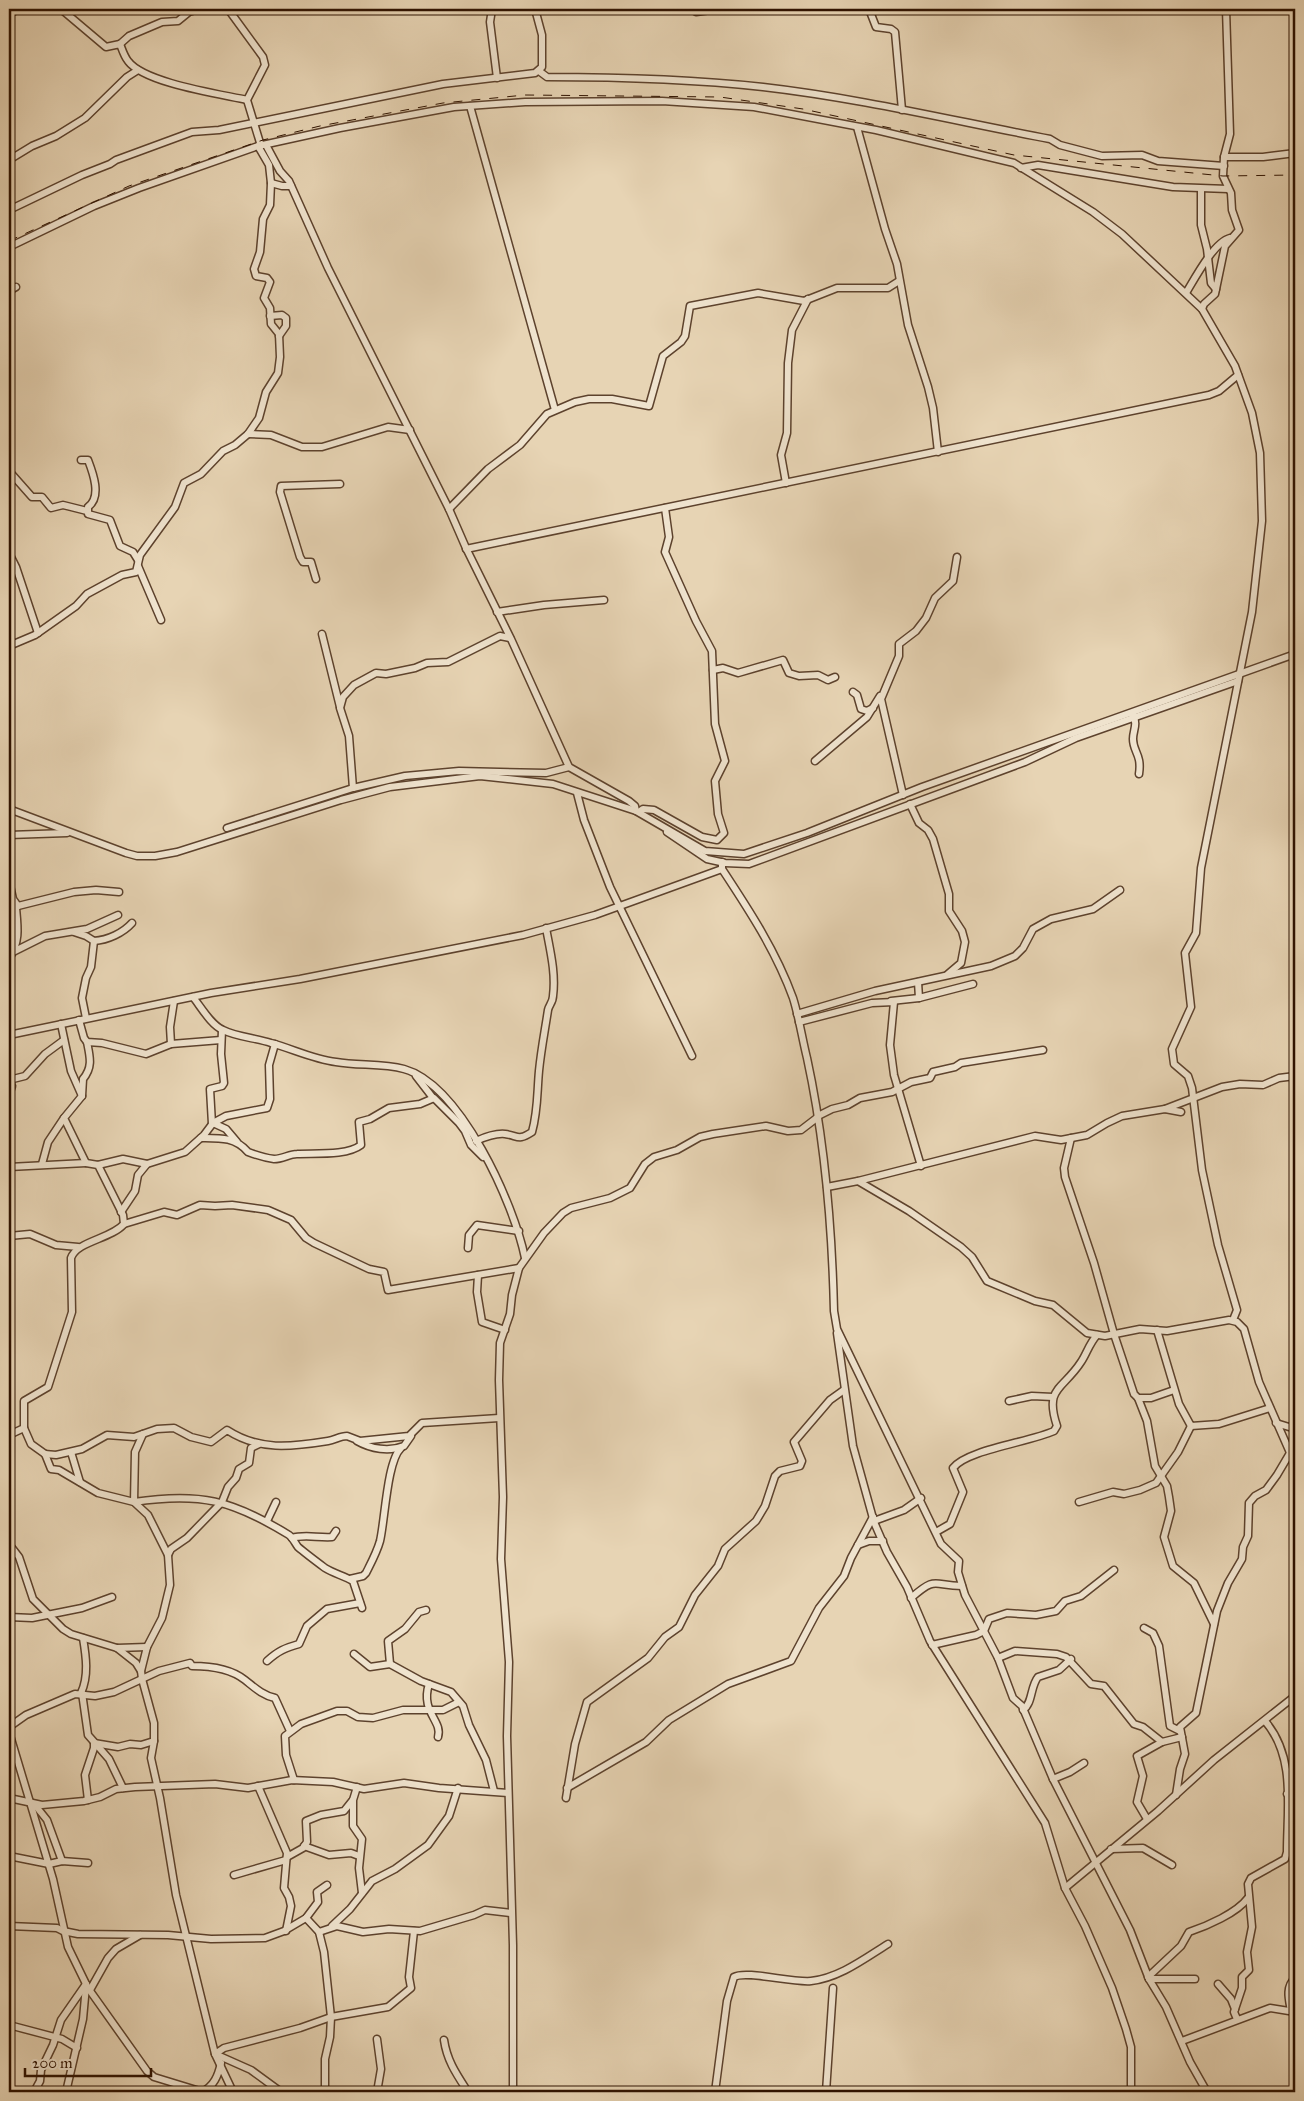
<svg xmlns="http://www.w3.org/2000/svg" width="1304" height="2101" font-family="'IM FELL Great Primer',serif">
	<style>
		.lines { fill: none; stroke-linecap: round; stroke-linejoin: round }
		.minor-casing { stroke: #5d422d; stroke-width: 9 }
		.minor { stroke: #efe3ce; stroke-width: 6 }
		.rail { stroke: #2f1200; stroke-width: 1; stroke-dasharray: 9 9; stroke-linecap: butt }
	</style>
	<rect width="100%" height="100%" fill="#e7d4b4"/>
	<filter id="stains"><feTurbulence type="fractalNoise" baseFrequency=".004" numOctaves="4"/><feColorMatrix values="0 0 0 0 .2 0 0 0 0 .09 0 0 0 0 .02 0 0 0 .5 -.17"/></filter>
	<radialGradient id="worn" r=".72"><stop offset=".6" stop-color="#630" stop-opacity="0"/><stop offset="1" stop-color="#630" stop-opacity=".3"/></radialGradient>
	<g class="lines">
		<g class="minor-casing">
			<g id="minor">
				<path d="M61,9L106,47L120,44C122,49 124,56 128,61C144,83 220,94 247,100"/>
				<polyline points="228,9 263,57 265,65 247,100 261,146"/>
				<polyline points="492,9 490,22 497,78"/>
				<polyline points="691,9 696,12 718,9"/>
				<polyline points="869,9 876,27 891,29 895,32 902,110"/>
				<polyline points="9,13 21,9"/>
				<polyline points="120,44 129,36 162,22 178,21 189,12 199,9"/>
				<path d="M539,71L547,77C619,77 691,79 763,87C859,98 955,121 1050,139L1060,145L1102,156L1142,155L1158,161L1224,166"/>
				<polyline points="470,106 555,410"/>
				<polyline points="857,127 885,229 897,264 908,325 928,387 933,408 938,452"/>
				<polyline points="266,145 280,171 289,181 328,268 449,509 466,548 511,639 569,767 629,801 635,806 636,811"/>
				<polyline points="1224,157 1263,157 1295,153"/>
				<polyline points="9,160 32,146 56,136 85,118 127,77 138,70"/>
				<polyline points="1021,168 1038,165 1173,187 1228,189"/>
				<polyline points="271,183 282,186 291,186"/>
				<polyline points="1201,189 1201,225 1207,249 1211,283 1216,289"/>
				<polyline points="9,210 82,175 110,164 116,160 192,132 219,130 443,84 535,73 542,67 542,35 535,9"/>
				<polyline points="9,247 94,206 139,188 258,146 340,128 454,107 525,102 662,101 754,107 876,130 1014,163 1093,212 1122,234 1202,309 1235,366 1252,413 1260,453 1262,521 1252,612 1201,868 1196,933 1185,953 1191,1007 1172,1049 1174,1064 1188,1076 1192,1088 1202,1170 1218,1245 1237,1310 1233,1320"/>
				<polyline points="9,291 16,287"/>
				<path d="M1186,293C1195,278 1214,242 1230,238"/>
				<polyline points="1202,309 1204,304 1215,294 1225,246 1239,230 1232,210 1231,193 1223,176 1224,157 1230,134 1226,9"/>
				<polyline points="270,316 282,315 286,318 286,326 279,336"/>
				<polyline points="248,434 271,435 302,447 322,447 388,427 410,430"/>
				<path d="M81,460H88C93,473 102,497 88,507V514L110,520L120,546L133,552L138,560"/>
				<polyline points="9,471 32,497 42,497 51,508 63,505 87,511"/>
				<polyline points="786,483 781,455 787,433 788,363 792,330 808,299"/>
				<polyline points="449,509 488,469 520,445 547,414 575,402 589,399 612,399 649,406 663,356 681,342 685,336 690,306 758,293 804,301 837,288 888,288 899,281"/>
				<polyline points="466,549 1209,395 1219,391 1238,375"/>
				<polyline points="9,553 16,567 38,633"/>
				<polyline points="138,566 161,620"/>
				<polyline points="316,579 311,562 303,562 300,557 280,492 281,486 340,484"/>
				<polyline points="497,612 544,605 604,600"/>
				<polyline points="322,634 340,707"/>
				<polyline points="9,646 35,635 76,606 87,594 122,575 136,572 140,555 175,507 184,483 201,474 223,451 235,445 248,434 259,418 266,392 278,373 280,357 279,334 271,324 270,308 264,298 270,282 267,278 256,276 254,269 260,252 263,219 270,205 271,183 269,165 258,146"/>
				<polyline points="713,670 723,668 738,673 783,660 789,673 799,676 818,675 828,680 835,677"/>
				<polyline points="853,692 857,695 861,709 867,711 873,708"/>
				<path d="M1133,715C1138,725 1133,730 1133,739C1133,752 1142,754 1139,774"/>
				<polyline points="815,761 867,717 880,696"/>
				<polyline points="353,788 349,736 340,708 343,697 354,685 376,673 386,674 415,668 427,663 448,662 500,636 510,638"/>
				<polyline points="577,793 584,820 610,887 692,1056"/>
				<polyline points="903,795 881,699 899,656 899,644 916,631 926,618 935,598 953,581 957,557"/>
				<polyline points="910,804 919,823 928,830 933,839 949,894 949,911 962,931 965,942 961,963 948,974"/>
				<polyline points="9,809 126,853 137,856 155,856 177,852 341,800 390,787 480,776 553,784 636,811 705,851 744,854 807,833 922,787 1295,654"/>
				<polyline points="639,812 643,809 654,810 702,837 717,840 724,833 718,814 715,781 725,761 715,724 712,651 696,621 665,552 669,537 665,508"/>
				<polyline points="227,828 353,788 405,776 459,771 546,773 569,767"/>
				<polyline points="667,832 707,859 725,863 749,864 1025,762 1076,738 1238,681"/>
				<polyline points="9,835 67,833"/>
				<path d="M722,862V869C749,910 776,951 793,998C799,1017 802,1038 807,1058C825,1141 832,1226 834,1311L837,1329L941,1544L959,1561L958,1572L965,1595L998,1658L1013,1698L1022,1706L1053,1779L1130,1930L1149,1979L1166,2007L1190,2062L1207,2092"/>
				<path d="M9,881L13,899L18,906L16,908C18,928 20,942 9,959"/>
				<polyline points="18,906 74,892 96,890 119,892"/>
				<path d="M74,932L86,936L94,941C108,940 123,933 132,923"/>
				<polyline points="13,952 45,936 87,929 118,915"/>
				<polyline points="918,982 919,998"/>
				<path d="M193,997C201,1007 211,1025 223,1030C237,1037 256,1038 271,1043C293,1049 313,1059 336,1062C358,1066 382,1063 404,1069C461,1085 514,1204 525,1258"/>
				<polyline points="891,1001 919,998 973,984"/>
				<polyline points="797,1014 875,991 991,966 1015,956 1023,948 1033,929 1051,919 1093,909 1120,890"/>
				<polyline points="86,1018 82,998 86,978 91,967 94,941"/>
				<polyline points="79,1020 84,1038 87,1042 102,1043 146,1054 171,1044 221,1040"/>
				<polyline points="799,1022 872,1003 894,1002 890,1045 894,1075 921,1166"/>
				<polyline points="61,1024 71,1071 82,1096"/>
				<polyline points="9,1035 211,993 300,979 523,935 595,915 722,869"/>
				<polyline points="171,1044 170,1027 174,1001"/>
				<polyline points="416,1076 433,1098"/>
				<polyline points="9,1080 25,1076 45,1054 64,1040"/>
				<polyline points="9,1081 12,1086 9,1095"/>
				<polyline points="1165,1109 1222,1087 1240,1084 1263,1085 1279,1078 1295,1076"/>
				<polyline points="818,1116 832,1109 848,1105 860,1098 892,1092 911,1082 930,1078 933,1072 955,1067 961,1063 1043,1050"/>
				<polyline points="213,1123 226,1129 237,1142"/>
				<polyline points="212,1124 210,1089 222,1086 224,1083 221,1054 222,1030"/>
				<path d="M201,1138C220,1138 235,1137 248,1152C256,1155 266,1158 274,1159C283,1159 289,1154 297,1154C315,1153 347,1156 361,1145L359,1122L370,1119L389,1108L420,1104L434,1098L459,1123L465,1131L471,1145L483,1157"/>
				<polyline points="1071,1138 1064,1168 1065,1177 1094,1263 1114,1334 1134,1394 1138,1398 1151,1398 1174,1390"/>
				<path d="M476,1141C485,1137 495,1133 505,1134C519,1136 518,1141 532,1132C538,1111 537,1092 539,1071C541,1050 545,1030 548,1010C549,1005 553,1002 553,996C556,973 550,950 546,928"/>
				<polyline points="42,1164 48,1142 64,1118"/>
				<polyline points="98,1165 123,1159 147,1164"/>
				<polyline points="9,1167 86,1163"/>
				<polyline points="858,1181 1035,1136 1061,1140 1087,1135 1107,1123 1122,1116 1165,1109 1181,1112"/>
				<polyline points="827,1187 858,1181 909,1211 961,1247 972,1257 987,1281 1035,1301 1053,1305 1087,1333 1105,1336 1140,1329 1167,1331 1229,1320 1237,1322 1244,1329 1259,1382 1295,1464"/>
				<polyline points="121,1212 135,1191 138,1175 147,1164 185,1152 204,1135 213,1123 226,1116 267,1108 270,1099 269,1065 275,1044"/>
				<polyline points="124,1224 164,1212 177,1215 200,1205 215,1206 232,1205 268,1210 291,1220 306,1238 314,1243 369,1269 384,1272 388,1290 519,1268"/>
				<polyline points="9,1236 30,1234 56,1245 78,1247"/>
				<polyline points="468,1248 469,1235 477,1225 519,1231"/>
				<polyline points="478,1275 477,1292 482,1322 505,1330"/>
				<polyline points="1157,1330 1179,1404 1191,1426 1219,1424 1270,1408"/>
				<polyline points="837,1333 853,1446 874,1522 887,1552 907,1587 930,1641 1045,1823 1065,1888 1085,1926 1112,1988 1126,2029 1131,2047 1131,2092"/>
				<polyline points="1138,1398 1147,1421 1155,1466 1167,1486 1169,1497 1171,1511 1164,1537 1173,1566 1194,1583 1214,1624"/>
				<polyline points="1009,1401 1032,1396 1053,1397"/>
				<polyline points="1276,1423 1289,1427 1295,1425"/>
				<polyline points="24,1428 31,1444 45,1454 51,1469 59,1470 98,1493 134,1502 148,1515 168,1555 170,1585 162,1618 147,1647 141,1671 142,1679 154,1723 154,1741 151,1758 160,1798 176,1895 215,2054 251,2070 281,2092"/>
				<path d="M143,1434L135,1452L134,1502C200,1492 232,1500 289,1535C293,1538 295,1543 298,1547C305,1553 317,1562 325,1568C333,1573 344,1576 353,1581L362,1608"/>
				<path d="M9,1435L24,1428V1401L48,1387L72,1312L71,1258C77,1241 111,1239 124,1224L123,1215L98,1165L86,1163L64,1118L82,1096L83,1079C93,1067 90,1057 87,1042"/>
				<path d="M357,1441C371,1449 389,1452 404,1446L411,1436"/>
				<polyline points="71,1452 80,1482"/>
				<path d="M45,1454L56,1455L82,1449L107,1435L134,1437L157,1429L174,1428L191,1437L211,1442L227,1430C259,1451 291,1447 328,1441C335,1440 340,1436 347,1436L360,1441L409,1436L422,1423L499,1418"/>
				<polyline points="1079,1502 1113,1492 1124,1494 1140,1490 1156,1483 1178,1452 1191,1426"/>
				<polyline points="267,1521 276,1502"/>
				<polyline points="874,1521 904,1510 921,1498"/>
				<path d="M936,1532L950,1524L963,1492L953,1468C966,1450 1030,1442 1054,1431L1057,1426C1044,1387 1063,1390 1081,1362C1087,1353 1089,1344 1097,1335"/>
				<path d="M292,1538C304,1534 318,1538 332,1537L336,1531"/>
				<polyline points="9,1544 19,1557 33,1599 63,1629 71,1634 117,1648 136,1663 141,1671"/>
				<polyline points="858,1545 869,1541 883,1541"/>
				<polyline points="168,1555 171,1549 187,1538 222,1502 228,1487 236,1478 239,1469 249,1463 251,1448 259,1444"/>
				<path d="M350,1579L363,1576L366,1573C371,1563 377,1552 380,1541C385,1520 387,1461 401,1448"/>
				<path d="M911,1598C937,1575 933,1586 962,1586"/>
				<polyline points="9,1617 32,1618 82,1608 112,1597"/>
				<polyline points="1144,1628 1153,1633 1159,1646 1170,1726 1180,1731"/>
				<polyline points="932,1645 976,1635 984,1631 989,1619 1007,1613 1036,1615 1056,1611 1065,1601 1081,1596 1114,1570"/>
				<polyline points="117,1648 147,1647"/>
				<polyline points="354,1654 370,1667 390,1664 421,1681 451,1692 463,1706 469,1725 486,1760 494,1791"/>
				<polyline points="998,1658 1015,1651 1057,1654 1066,1657 1091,1684 1104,1686 1134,1724 1143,1727 1162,1742 1182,1737"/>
				<path d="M267,1661C278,1651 285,1648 299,1644L307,1626L327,1609L360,1603"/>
				<polyline points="390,1664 388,1641 405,1629 419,1612 426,1610"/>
				<path d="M429,1684C420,1712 443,1721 438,1737"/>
				<path d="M81,1693C89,1676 86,1656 83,1638"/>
				<polyline points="82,1693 88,1735 109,1759 123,1788"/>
				<path d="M1023,1710C1033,1703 1030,1687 1038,1677L1059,1670L1071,1659"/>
				<path d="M9,1727L26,1715L75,1694L95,1696L114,1692L159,1671L190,1663L192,1666C210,1666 230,1668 245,1680C254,1687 262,1695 275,1698L290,1731"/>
				<polyline points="9,1732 53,1879 68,1947 88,1988 147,2071 154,2077 203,2092"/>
				<polyline points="1053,1779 1070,1772 1084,1763"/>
				<polyline points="294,1780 286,1755 285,1736 301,1724 337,1711 347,1711 358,1717 373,1718 403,1710 443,1710 459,1702"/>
				<polyline points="258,1786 287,1853 284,1888 289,1897 291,1906 286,1931"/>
				<polyline points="357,1787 353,1800 353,1826 362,1839 359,1868 362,1893"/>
				<polyline points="567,1788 646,1742 669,1720 728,1684 791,1661 819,1608 844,1576 851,1558 873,1517"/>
				<polyline points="1287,1794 1295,1792"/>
				<polyline points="1176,1795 1180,1769 1185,1754 1180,1727 1196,1713 1217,1611 1228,1583 1242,1559 1243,1547 1248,1536 1249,1503 1255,1496 1266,1490 1277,1475 1290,1453 1295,1430"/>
				<polyline points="9,1798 42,1805 84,1801 100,1797 116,1789 135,1787 215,1784 248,1788 292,1780 333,1782 364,1789 404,1783 439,1788 508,1793"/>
				<polyline points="566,1798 575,1744 587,1702 648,1658 665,1637 679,1627 695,1595 718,1566 725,1549 756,1521 765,1506 775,1476 780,1471 800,1466 802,1461 794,1442 830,1400 844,1390"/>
				<polyline points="88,1800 85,1775 94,1748 94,1743 118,1747 130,1744 141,1745 154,1741"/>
				<polyline points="35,1805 47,1820 62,1861"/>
				<polyline points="1147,1819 1137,1802 1143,1776 1137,1756 1162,1742"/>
				<polyline points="304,1846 329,1855 351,1853 359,1856"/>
				<polyline points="1111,1849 1143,1848 1172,1865"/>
				<polyline points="9,1856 49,1864 62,1861 88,1863"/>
				<polyline points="287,1857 303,1848 307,1842 306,1821 321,1815 344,1811 352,1801"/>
				<polyline points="234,1875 286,1860"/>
				<polyline points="1065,1888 1158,1811 1214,1760 1295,1696"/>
				<polyline points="306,1918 319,1932 324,1952 331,2017 330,2037 325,2059 325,2092"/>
				<polyline points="9,1926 57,1928 63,1931 78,1934 168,1935 211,1939 265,1938 284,1931 306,1918 318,1902 317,1892 327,1885"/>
				<polyline points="332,1926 350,1909 372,1881 395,1869 428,1845 449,1816 458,1788"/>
				<polyline points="319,1932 337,1926 363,1932 389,1929 420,1931 474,1915 485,1910 511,1913"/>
				<path d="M1148,1977L1181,1946L1189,1932C1207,1926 1237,1913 1248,1898"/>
				<polyline points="1149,1979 1195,1979"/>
				<polyline points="1218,1984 1231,1999 1235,2009"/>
				<polyline points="90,1990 108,1958 116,1949 140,1935"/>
				<path d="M1291,2011C1289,2000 1285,1987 1295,1978"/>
				<path d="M1237,2019L1234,2012L1242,1988V1977L1249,1970L1247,1952L1252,1927L1248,1884L1251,1878L1285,1859L1287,1852C1287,1807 1296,1757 1265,1721"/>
				<polyline points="9,2025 62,2039 77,2048"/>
				<path d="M444,2040C447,2061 457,2075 468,2092"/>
				<polyline points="1182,2041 1270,2008 1295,2012"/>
				<polyline points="34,2092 40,2081 41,2070 53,2045 61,2020 86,1984"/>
				<polyline points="66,2092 83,2019 86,1986"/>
				<path d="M202,2092C214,2086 218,2076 221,2063"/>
				<polyline points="233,2092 215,2054 224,2048 300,2028 331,2017 388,2007 411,1988 409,1977 414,1931"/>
				<polyline points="377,2092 381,2069 377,2039"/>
				<polyline points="513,2092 513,1945 507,1736 509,1662 501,1559 503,1497 499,1380 500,1343 510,1314 512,1295 519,1268 544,1233 563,1213 571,1208 610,1198 630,1188 645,1164 654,1157 677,1150 700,1137 713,1134 766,1126 788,1131 801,1130 818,1117"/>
				<path d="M715,2092L727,2001L734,1977C746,1970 792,1983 811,1981C839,1978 864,1959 888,1944"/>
				<polyline points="826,2092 833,1988"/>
			</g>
		</g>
		<use href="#minor" class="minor"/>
		<polyline class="rail" points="9,241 129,186 263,140 320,126 443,103 525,95 720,97 803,109 1014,155 1223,176 1295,175"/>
	</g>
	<rect width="1304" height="2101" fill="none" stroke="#e7d4b4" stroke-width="30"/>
	<rect x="10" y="10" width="1284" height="2081" fill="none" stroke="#2f1200" stroke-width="2.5"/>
	<rect x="15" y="15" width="1274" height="2071" fill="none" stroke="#2f1200"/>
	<path d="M25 2068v8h126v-8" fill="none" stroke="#2f1200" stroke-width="2.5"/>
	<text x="32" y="2068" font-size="15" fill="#2f1200" stroke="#efe3ce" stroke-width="4" paint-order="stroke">200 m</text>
	<rect width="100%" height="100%" filter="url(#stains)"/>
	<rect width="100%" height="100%" fill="url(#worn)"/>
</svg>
